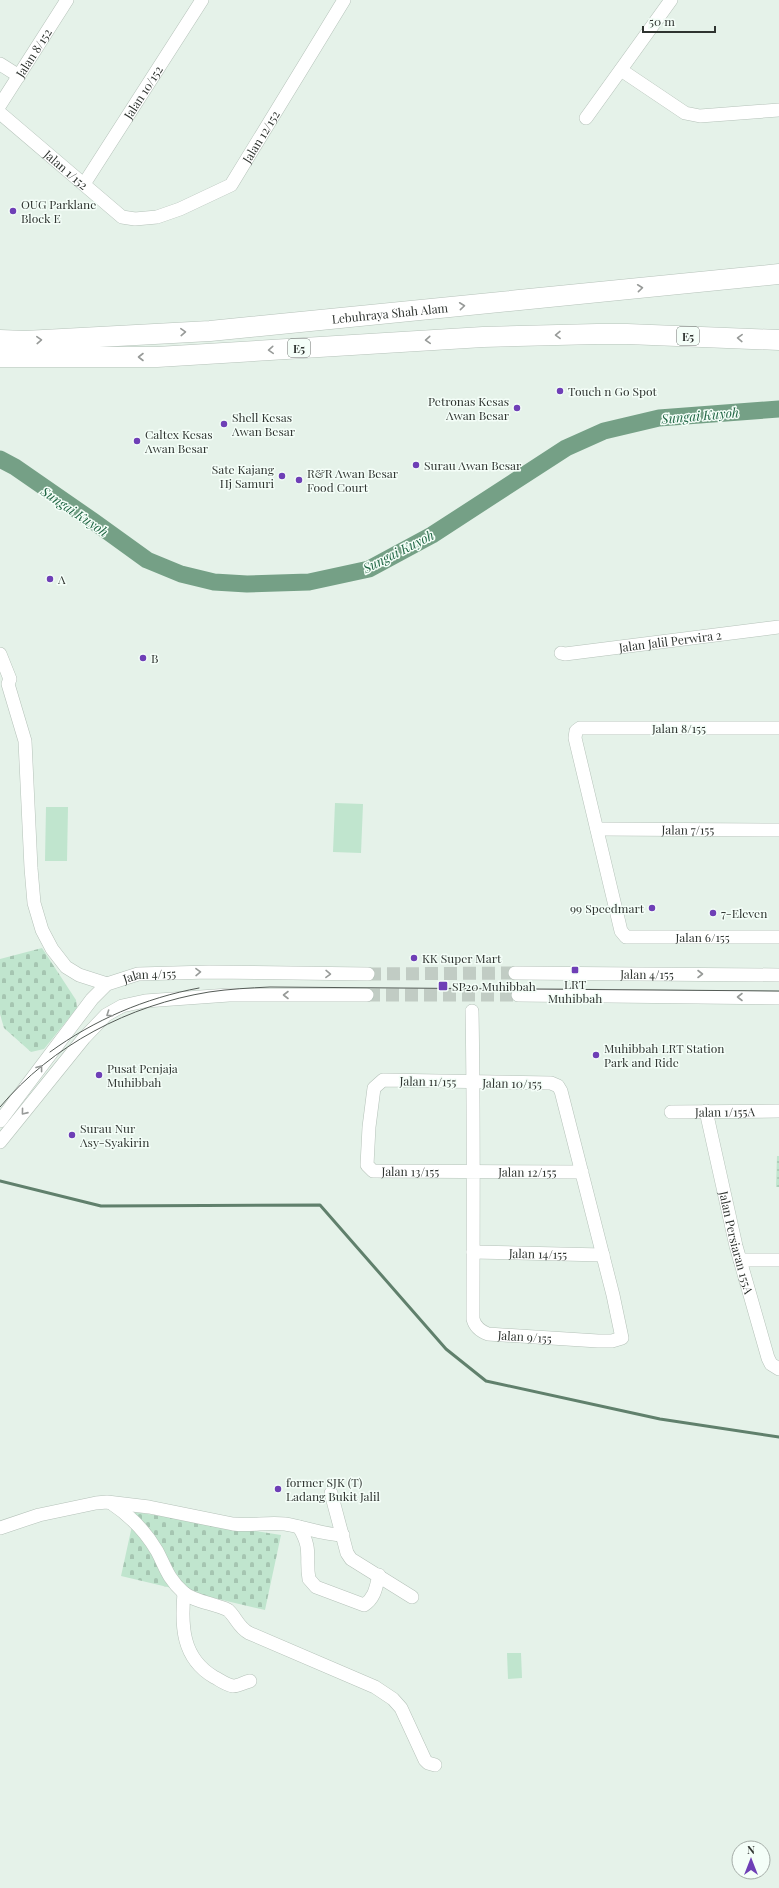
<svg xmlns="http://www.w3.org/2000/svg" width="779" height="1888" font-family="'Playfair Display',serif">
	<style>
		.cemetery { fill: url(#cemetery-stones) }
		.park { fill: url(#park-dots) }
		.garden { fill: #c0e5ce }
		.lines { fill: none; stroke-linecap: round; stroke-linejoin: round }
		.stream { stroke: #60806c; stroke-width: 3 }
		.river { stroke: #75a086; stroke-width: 17 }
		.minor-tunnel { stroke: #c1ccc4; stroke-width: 13; stroke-dasharray: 13 6; stroke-linecap: butt }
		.minor-casing { stroke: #b5c2b9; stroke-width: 14 }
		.highway-casing { stroke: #b5c2b9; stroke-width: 21 }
		.minor { stroke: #fff; stroke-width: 13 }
		.highway { stroke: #fff; stroke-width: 20 }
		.tram { stroke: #545b56; stroke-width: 1 }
		.oneway { stroke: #979a98 }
		.poi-dot { fill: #6e3fb6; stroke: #f4fef8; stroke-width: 1.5 }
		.labels { text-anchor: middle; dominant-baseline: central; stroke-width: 3; stroke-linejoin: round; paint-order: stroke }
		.shield { fill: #f4fef8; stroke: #6a716c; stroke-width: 1 }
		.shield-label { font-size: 11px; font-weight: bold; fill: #2f3430 }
		.street-label { font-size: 12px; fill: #2f3430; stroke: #f4fef8 }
		.poi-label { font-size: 12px; fill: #2f3430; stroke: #f4fef8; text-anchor: start }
		.water-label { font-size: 13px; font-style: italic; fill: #206644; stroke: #f4fef8 }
	</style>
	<defs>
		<pattern id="cemetery-stones" width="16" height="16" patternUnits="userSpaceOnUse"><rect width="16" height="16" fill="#c0e5ce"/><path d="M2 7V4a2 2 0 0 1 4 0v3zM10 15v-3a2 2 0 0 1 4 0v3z" fill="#a5c5b1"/></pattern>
		<pattern id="park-dots" width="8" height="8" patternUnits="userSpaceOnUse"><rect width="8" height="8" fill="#c0e5ce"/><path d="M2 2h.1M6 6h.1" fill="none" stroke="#a5c5b1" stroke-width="1.8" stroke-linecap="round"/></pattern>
	</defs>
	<rect width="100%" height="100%" fill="#e5f2e9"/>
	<g class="cemetery">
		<polygon points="42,948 76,1000 77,1008 44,1049 31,1052 4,1028 0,1014 0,959"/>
		<polygon points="135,1512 281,1535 265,1610 121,1576"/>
	</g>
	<polygon class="park" points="777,1156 779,1156 779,1187 776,1187"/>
	<g class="garden">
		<polygon points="335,803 363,804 361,853 333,852"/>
		<polygon points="46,807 68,807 67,861 45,861"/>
		<polygon points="507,1653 521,1653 522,1678 508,1679"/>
	</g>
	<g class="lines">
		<polyline class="stream" points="0,1181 101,1206 320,1205 446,1349 486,1381 660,1419 779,1437"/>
		<polyline class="river" points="0,459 15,467 93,521 147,560 181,574 214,582 247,584 309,582 369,569 432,535 566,448 604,431 659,418 779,409"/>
		<g class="minor-tunnel">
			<polyline points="368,974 515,973"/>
			<polyline points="367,995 518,995"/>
		</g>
		<g class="minor-casing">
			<g id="minor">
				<polyline points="0,64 19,76"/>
				<polyline points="621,70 685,113 700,116 779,110"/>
				<path id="s1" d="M0,105L67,0"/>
				<path id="s2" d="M0,113L122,217L135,219L157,217L180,209L231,185L344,0"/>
				<polyline points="586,118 671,0"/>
				<path id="s3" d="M84,184L202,0"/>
				<path id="s4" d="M561,653L565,654L779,627"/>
				<polyline points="0,654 10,679 8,684 25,741 31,868 34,903 42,930 52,949 66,967 79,975 107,984"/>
				<path id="s5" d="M779,728H580L576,731L575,738L621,931L626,937H779"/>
				<path id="s6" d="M597,829L779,830"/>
				<path id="s7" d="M515,973L779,975"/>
				<polyline points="518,995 779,998"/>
				<path id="s8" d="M472,1011C474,1114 473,1216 473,1319C475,1327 480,1331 488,1334L598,1341H612L622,1338L613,1295L561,1091L558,1086L551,1083L383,1080L374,1088L369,1127L367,1165L373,1171L582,1172"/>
				<path id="s9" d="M706,1111L736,1246L768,1358L771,1364L779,1369"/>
				<path id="s10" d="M671,1112L779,1111"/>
				<path id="s11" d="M0,1121L92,999L107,984L138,974L209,972L368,974"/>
				<polyline points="0,1142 84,1038 106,1015 122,1006 145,1001 229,995 367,995"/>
				<path id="s12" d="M473,1252L603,1255"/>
				<polyline points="740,1260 779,1260"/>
				<polyline points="331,1493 347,1553 351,1559 412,1597"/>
				<path d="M111,1503C129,1515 146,1532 157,1551C165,1566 168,1579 183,1592C194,1602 214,1603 228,1610C236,1617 238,1627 249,1633L375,1687L393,1699L401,1708L425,1760L428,1763L435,1765"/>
				<path d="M299,1527C313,1550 305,1557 309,1579L316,1587L364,1605C375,1598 376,1587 379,1575"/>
				<path d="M0,1528L39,1515L96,1503L107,1502L149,1507L233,1524C250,1526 268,1522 285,1524C305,1527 323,1535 343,1535"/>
				<path d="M184,1593C181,1626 182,1658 214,1677C220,1680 226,1685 233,1686C239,1686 244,1682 250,1681"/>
			</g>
		</g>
		<g class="highway-casing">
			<g id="highway">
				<path id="s13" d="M0,340L25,341L210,331L779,274"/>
				<polyline points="0,357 157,357 483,337 597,334 627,334 779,340"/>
			</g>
		</g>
		<use href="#minor" class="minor"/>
		<use href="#highway" class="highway"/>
		<g class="tram">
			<path d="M50,1052C94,1020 145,998 199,988"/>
			<path d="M0,1107C52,1045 129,1005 209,992C229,989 249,988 270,987L779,991"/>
		</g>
	</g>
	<defs><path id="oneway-chevron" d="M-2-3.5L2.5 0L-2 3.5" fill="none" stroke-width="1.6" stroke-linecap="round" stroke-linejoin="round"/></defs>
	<g class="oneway">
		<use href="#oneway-chevron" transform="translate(640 288) rotate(-6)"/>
		<use href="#oneway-chevron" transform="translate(462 306) rotate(-6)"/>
		<use href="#oneway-chevron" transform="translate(183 332) rotate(-3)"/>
		<use href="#oneway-chevron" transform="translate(558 335) rotate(179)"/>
		<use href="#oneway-chevron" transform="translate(740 338) rotate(-178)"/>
		<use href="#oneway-chevron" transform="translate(39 340) rotate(-3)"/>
		<use href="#oneway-chevron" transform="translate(428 340) rotate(176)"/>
		<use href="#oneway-chevron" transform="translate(271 350) rotate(176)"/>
		<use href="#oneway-chevron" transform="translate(141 357) rotate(180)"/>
		<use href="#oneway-chevron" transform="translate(198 972) rotate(-1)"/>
		<use href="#oneway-chevron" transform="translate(328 974) rotate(1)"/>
		<use href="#oneway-chevron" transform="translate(700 974)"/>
		<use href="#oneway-chevron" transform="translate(286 995) rotate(180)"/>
		<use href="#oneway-chevron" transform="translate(740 997) rotate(-180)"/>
		<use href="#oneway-chevron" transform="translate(109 1014) rotate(146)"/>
		<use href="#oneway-chevron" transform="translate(40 1068) rotate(-53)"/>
		<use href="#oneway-chevron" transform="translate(24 1112) rotate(129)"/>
	</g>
	<g class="poi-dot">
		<circle cx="13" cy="211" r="4"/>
		<circle cx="560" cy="391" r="4"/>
		<circle cx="517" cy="408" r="4"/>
		<circle cx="224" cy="424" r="4"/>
		<circle cx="137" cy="441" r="4"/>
		<circle cx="416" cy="465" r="4"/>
		<circle cx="282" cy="476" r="4"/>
		<circle cx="299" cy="480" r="4"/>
		<circle cx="50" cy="579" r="4"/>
		<circle cx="143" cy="658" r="4"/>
		<circle cx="652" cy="908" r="4"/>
		<circle cx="713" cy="913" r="4"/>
		<circle cx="414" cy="958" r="4"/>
		<rect x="571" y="966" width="8" height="8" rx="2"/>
		<rect x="438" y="981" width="10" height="10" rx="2"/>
		<circle cx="596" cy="1055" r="4"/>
		<circle cx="99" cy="1075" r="4"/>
		<circle cx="72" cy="1135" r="4"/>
		<circle cx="278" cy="1489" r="4"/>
	</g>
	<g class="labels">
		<g class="shield">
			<rect x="677" y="327" width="22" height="18" rx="3"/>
			<rect x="288" y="339" width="22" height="18" rx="3"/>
		</g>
		<g class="shield-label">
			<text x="688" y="336">E5</text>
			<text x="299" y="348">E5</text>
		</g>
		<g class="street-label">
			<text stroke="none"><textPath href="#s1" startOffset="62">Jalan 8/152</textPath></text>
			<text stroke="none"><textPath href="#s3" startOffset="109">Jalan 10/152</textPath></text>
			<text stroke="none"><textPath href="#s2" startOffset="333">Jalan 12/152</textPath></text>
			<text stroke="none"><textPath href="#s2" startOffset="87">Jalan 1/152</textPath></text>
			<text stroke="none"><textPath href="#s13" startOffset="391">Lebuhraya Shah Alam</textPath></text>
			<text stroke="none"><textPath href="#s4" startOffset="110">Jalan Jalil Perwira 2</textPath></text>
			<text x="679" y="728">Jalan 8/155</text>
			<text stroke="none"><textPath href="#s6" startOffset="91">Jalan 7/155</textPath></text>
			<text stroke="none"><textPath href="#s5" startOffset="494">Jalan 6/155</textPath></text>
			<text stroke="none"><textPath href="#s7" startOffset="132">Jalan 4/155</textPath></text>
			<text stroke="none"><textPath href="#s11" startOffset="218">Jalan 4/155</textPath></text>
			<text transform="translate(428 1081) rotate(1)">Jalan 11/155</text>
			<text transform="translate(512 1083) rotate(1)">Jalan 10/155</text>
			<text stroke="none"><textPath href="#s10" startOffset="54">Jalan 1/155A</textPath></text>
			<text stroke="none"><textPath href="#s8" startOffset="1036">Jalan 13/155</textPath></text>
			<text stroke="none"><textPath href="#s8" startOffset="1153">Jalan 12/155</textPath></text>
			<text stroke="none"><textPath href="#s9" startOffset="135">Jalan Persiaran 155A</textPath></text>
			<text stroke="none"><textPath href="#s12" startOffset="65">Jalan 14/155</textPath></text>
			<text stroke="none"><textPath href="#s8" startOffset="367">Jalan 9/155</textPath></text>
		</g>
		<g class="poi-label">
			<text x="21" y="204">OUG Parklane<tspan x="21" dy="14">Block E</tspan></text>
			<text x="568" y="391">Touch n Go Spot</text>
			<text x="509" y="401" text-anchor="end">Petronas Kesas<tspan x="509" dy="14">Awan Besar</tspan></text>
			<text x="232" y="417">Shell Kesas<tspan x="232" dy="14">Awan Besar</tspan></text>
			<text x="145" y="434">Caltex Kesas<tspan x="145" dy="14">Awan Besar</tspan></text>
			<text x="424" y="465">Surau Awan Besar</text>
			<text x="274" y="469" text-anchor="end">Sate Kajang<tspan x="274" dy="14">Hj Samuri</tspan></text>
			<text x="307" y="473">R&amp;R Awan Besar<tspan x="307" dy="14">Food Court</tspan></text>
			<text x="58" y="579">A</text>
			<text x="151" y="658">B</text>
			<text x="644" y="908" text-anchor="end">99 Speedmart</text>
			<text x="721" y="913">7-Eleven</text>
			<text x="422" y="958">KK Super Mart</text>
			<text x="575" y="984" text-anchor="middle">LRT<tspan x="575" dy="14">Muhibbah</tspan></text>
			<text x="452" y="986">SP20 Muhibbah</text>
			<text x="604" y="1048">Muhibbah LRT Station<tspan x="604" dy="14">Park and Ride</tspan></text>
			<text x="107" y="1068">Pusat Penjaja<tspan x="107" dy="14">Muhibbah</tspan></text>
			<text x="80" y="1128">Surau Nur<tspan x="80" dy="14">Asy-Syakirin</tspan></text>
			<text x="286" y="1482">former SJK (T)<tspan x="286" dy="14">Ladang Bukit Jalil</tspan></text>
		</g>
		<g class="water-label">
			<text transform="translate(700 415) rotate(-5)">Sungai Kuyoh</text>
			<text transform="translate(75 511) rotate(34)">Sungai Kuyoh</text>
			<text transform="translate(398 551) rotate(-27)">Sungai Kuyoh</text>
		</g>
	</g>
	<g transform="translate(751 1860)"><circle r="19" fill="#f4fef8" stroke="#a5ada8"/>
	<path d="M0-3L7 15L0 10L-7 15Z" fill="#6e3fb6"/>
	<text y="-6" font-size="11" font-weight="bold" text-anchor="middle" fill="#2f3430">N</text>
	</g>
	<path d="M643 26v6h72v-6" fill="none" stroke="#2f3430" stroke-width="2"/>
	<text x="649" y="26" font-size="12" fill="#2f3430" stroke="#f4fef8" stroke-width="3" paint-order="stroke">50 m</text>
</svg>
